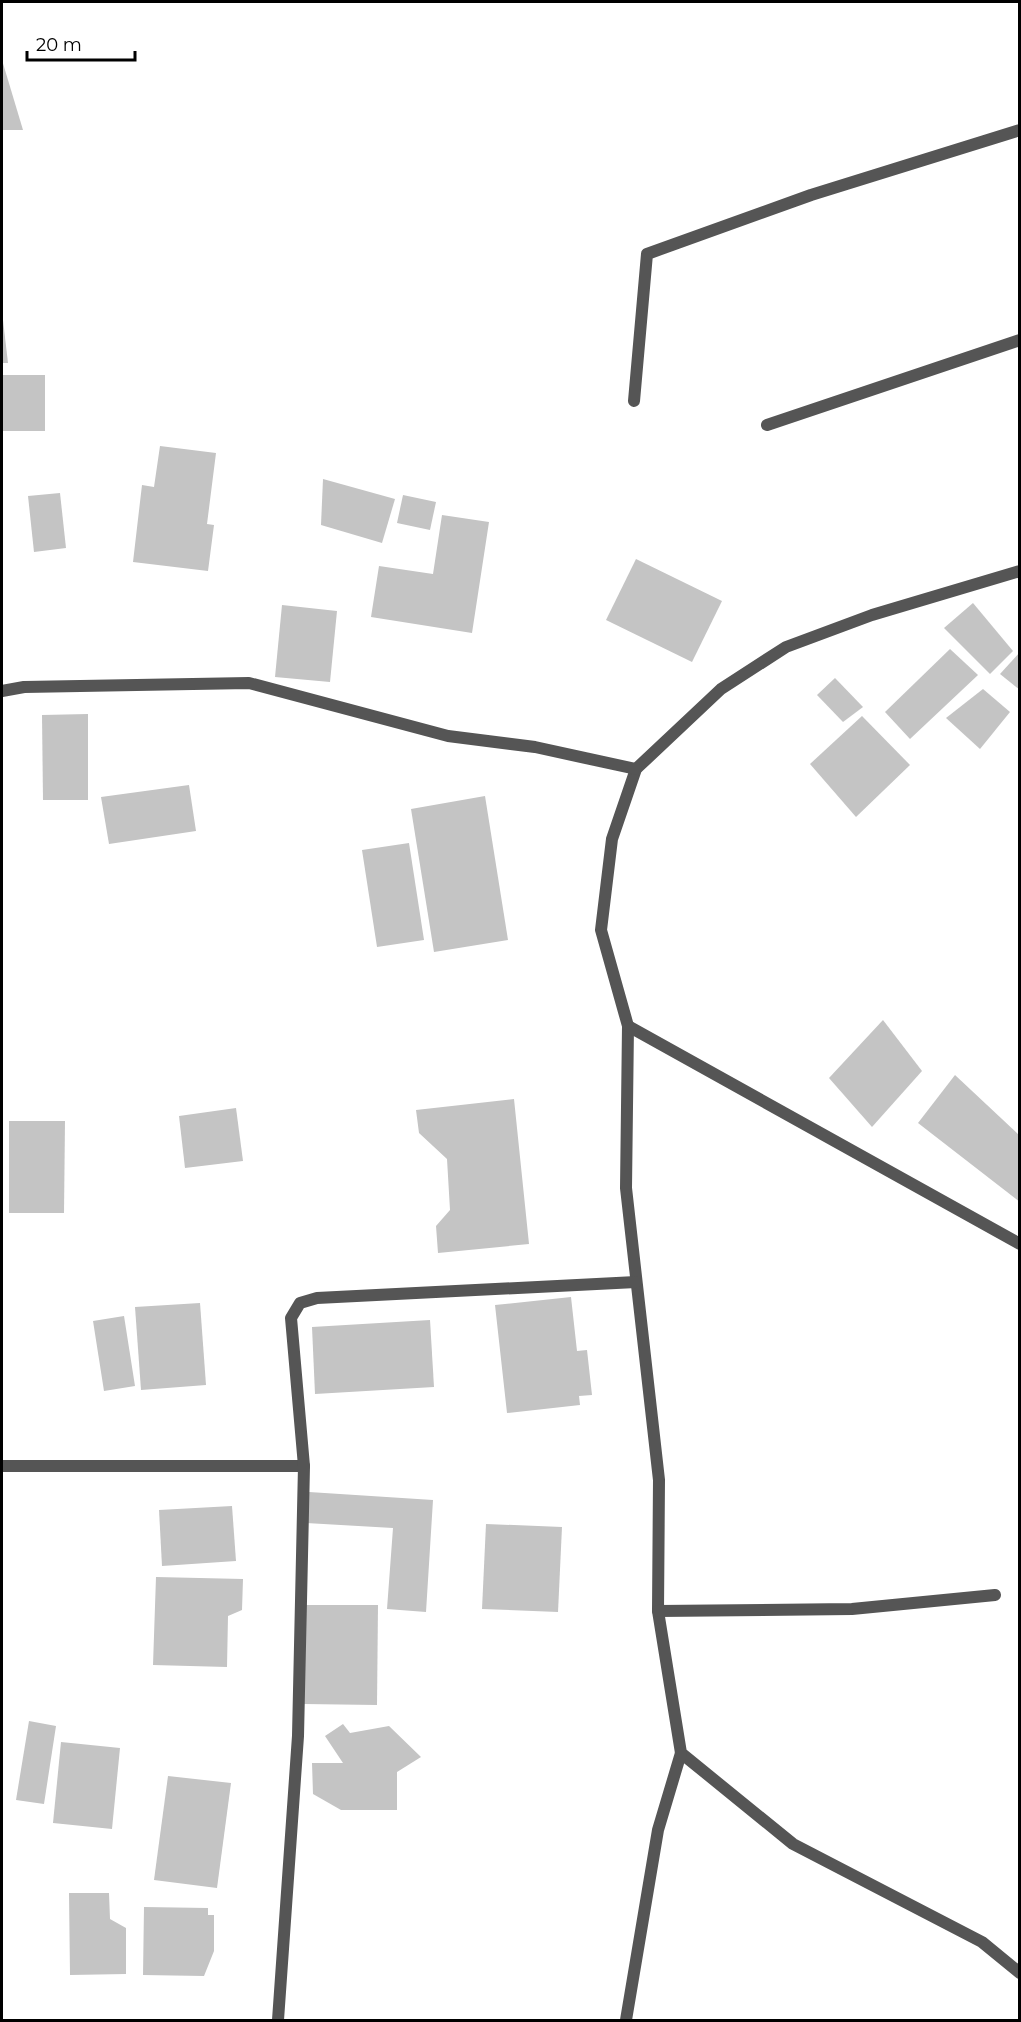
<svg xmlns="http://www.w3.org/2000/svg" width="1021" height="2022" font-family="Montserrat,sans-serif">
	<style>
		.building { fill: #c4c4c4 }
		.lines { fill: none; stroke-linecap: round; stroke-linejoin: round }
		.service { stroke: #555; stroke-width: 12 }
		.minor { stroke: #555; stroke-width: 12 }
	</style>
	<rect width="100%" height="100%" fill="#fff"/>
	<g class="building">
		<polygon points="2,60 23,130 2,130"/>
		<polygon points="2,320 3,320 8,363 2,363"/>
		<rect x="3" y="375" width="42" height="56"/>
		<polygon points="160,446 216,453 207,524 214,525 208,571 133,562 142,485 154,487"/>
		<polygon points="323,479 395,499 382,543 321,525"/>
		<polygon points="60,493 66,548 34,552 28,496"/>
		<polygon points="403,495 436,502 430,530 397,523"/>
		<polygon points="442,515 489,522 472,633 371,617 379,566 433,574"/>
		<polygon points="636,559 722,601 692,662 606,620"/>
		<polygon points="973,603 1013,651 990,674 944,628"/>
		<polygon points="282,605 337,611 330,682 275,677"/>
		<polygon points="950,649 978,675 910,739 885,712"/>
		<polygon points="1020,652 1020,690 1000,674"/>
		<polygon points="835,678 863,707 843,722 817,695"/>
		<polygon points="983,689 1010,712 980,749 946,718"/>
		<polygon points="88,714 88,800 43,800 42,715"/>
		<polygon points="862,716 910,765 856,817 810,764"/>
		<polygon points="189,785 196,831 109,844 101,797"/>
		<polygon points="485,796 508,940 434,952 411,809"/>
		<polygon points="409,843 424,940 377,947 362,850"/>
		<polygon points="883,1020 922,1071 872,1127 829,1078"/>
		<polygon points="955,1075 1020,1136 1020,1202 918,1123"/>
		<polygon points="514,1099 529,1244 438,1253 436,1226 450,1210 447,1159 419,1133 416,1110"/>
		<polygon points="236,1108 243,1161 185,1168 179,1116"/>
		<polygon points="9,1121 65,1121 64,1213 9,1213"/>
		<polygon points="571,1297 577,1351 587,1350 592,1395 579,1396 580,1405 507,1413 495,1305"/>
		<polygon points="200,1303 206,1385 141,1390 135,1307"/>
		<polygon points="124,1316 135,1386 104,1391 93,1321"/>
		<polygon points="430,1320 434,1387 315,1394 312,1327"/>
		<polygon points="309,1492 433,1500 426,1612 387,1609 393,1528 306,1523"/>
		<polygon points="232,1506 236,1561 162,1566 159,1510"/>
		<polygon points="486,1524 562,1527 558,1612 482,1609"/>
		<polygon points="156,1577 243,1579 242,1610 228,1616 227,1667 153,1665"/>
		<polygon points="305,1605 378,1605 377,1705 304,1704"/>
		<polygon points="29,1721 56,1726 44,1804 16,1800"/>
		<polygon points="343,1724 350,1733 389,1726 421,1757 397,1772 397,1810 341,1810 313,1794 312,1763 343,1763 325,1736"/>
		<polygon points="61,1742 120,1748 112,1829 53,1823"/>
		<polygon points="168,1776 231,1783 217,1888 154,1880"/>
		<polygon points="69,1893 109,1893 110,1919 126,1928 126,1974 70,1975"/>
		<polygon points="144,1907 208,1908 208,1915 214,1915 214,1951 204,1976 143,1975"/>
	</g>
	<g class="lines">
		<g class="service">
			<polyline points="634,401 647,254 811,195 1020,130"/>
			<polyline points="767,425 1020,340"/>
		</g>
		<g class="minor">
			<polyline points="1020,571 872,615 786,647 721,689 636,769 612,839 601,930 628,1026 626,1188 659,1480 658,1611 681,1753 793,1844 982,1942 1020,1973"/>
			<polyline points="2,691 24,687 249,683 448,736 535,747 636,769"/>
			<polyline points="628,1026 1020,1244"/>
			<polyline points="2,1466 304,1466"/>
			<polyline points="658,1611 852,1609 995,1595"/>
			<polyline points="278,2020 298,1736 304,1466 291,1318 300,1303 317,1298 636,1282"/>
			<polyline points="626,2020 658,1830 681,1753"/>
		</g>
	</g>
	<rect width="1021" height="2022" fill="none" stroke="#000000" stroke-width="6"/>
	<path d="M27 51v9h108v-9" fill="none" stroke="#000000" stroke-width="3"/>
	<text x="36" y="51" font-size="18" fill="#000000" stroke="#ffffff" stroke-width="4.5" paint-order="stroke">20 m</text>
</svg>
